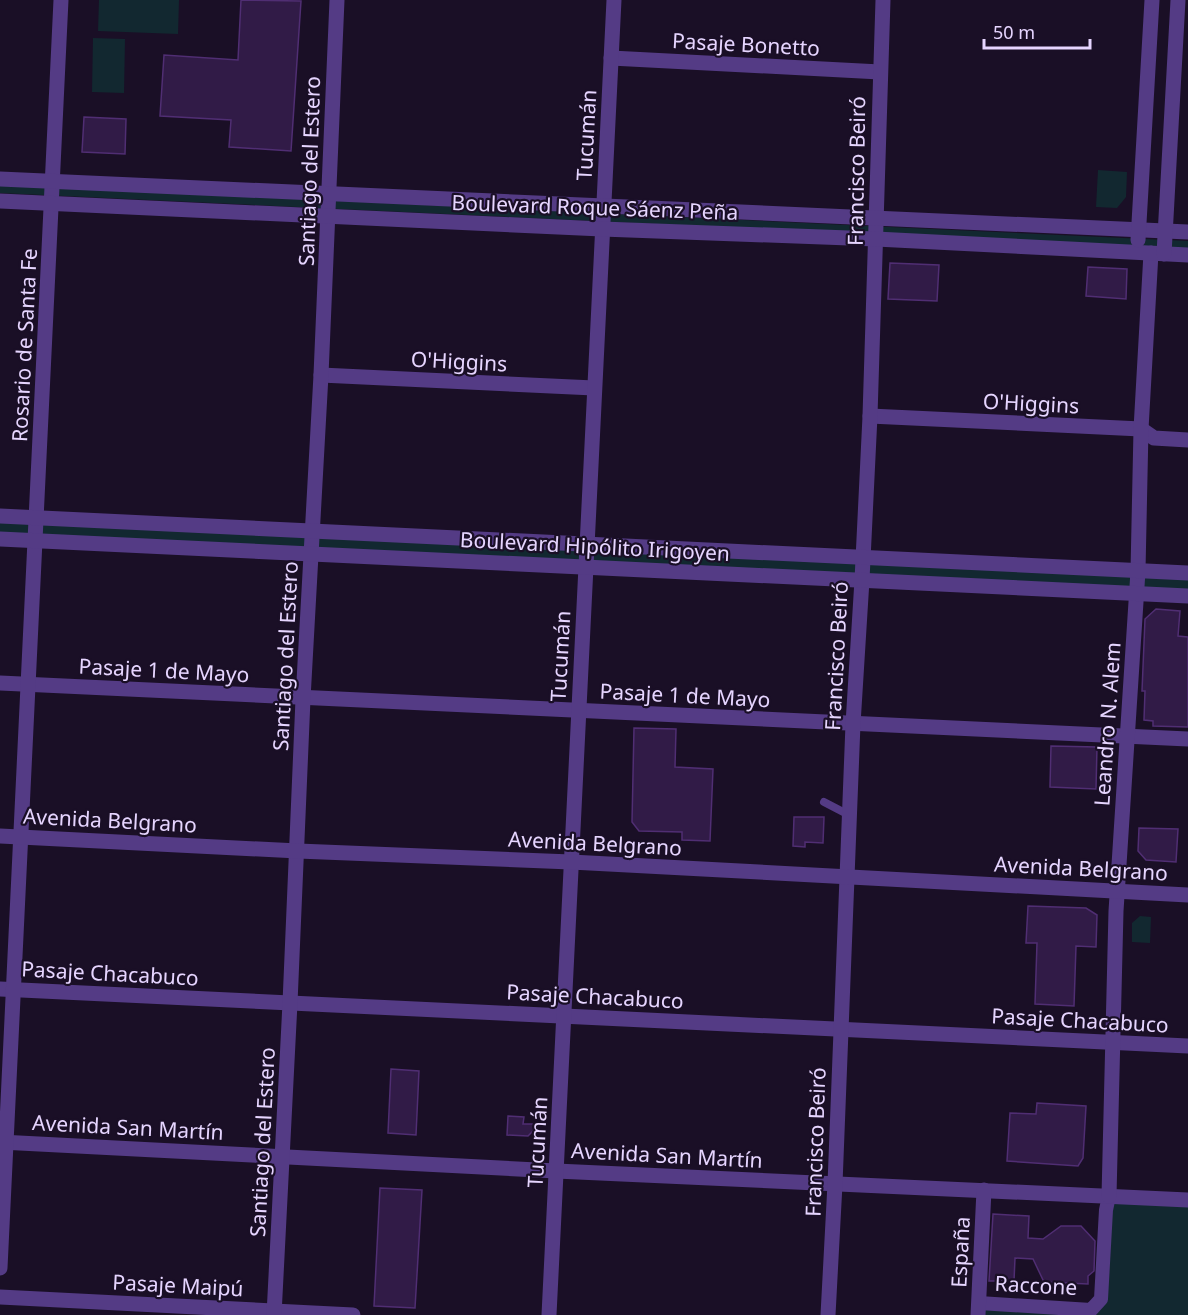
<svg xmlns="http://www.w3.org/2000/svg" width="1188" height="1315" font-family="'Noto Sans',sans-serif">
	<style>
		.green { fill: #122830 }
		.building { fill: #311b47; stroke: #502e73; stroke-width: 1.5 }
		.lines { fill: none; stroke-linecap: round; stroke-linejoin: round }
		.service { stroke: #543b85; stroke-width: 8 }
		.pedestrian { stroke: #543b85; stroke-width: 14 }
		.minor { stroke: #543b85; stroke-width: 15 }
		.tertiary { stroke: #543b85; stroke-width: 15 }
		.labels { text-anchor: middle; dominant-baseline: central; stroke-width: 4.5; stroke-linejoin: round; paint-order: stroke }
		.street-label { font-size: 21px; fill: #e6d5ff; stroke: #1a0f26 }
	</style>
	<rect width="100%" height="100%" fill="#1a0f26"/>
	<g class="green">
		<polygon points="99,0 179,0 178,34 98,31"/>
		<polygon points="93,38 125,39 124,93 92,92"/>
		<polygon points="1098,170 1127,172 1126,197 1117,208 1096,207"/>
		<polygon points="0,185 1188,241 1188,249 0,193"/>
		<polygon points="0,516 1188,573 1188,596 0,539"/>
		<polygon points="1140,916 1151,917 1150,943 1132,942 1132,923"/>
		<polygon points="1188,1200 1188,1315 981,1315 982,1305 1092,1311 1102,1300 1107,1201"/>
	</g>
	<g class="building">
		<polygon points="241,0 301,1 291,151 229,147 231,120 160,116 164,55 238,60"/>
		<polygon points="84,117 126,119 125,154 82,152"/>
		<polygon points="890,263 939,265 937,301 888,299"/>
		<polygon points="1088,267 1127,269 1126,299 1086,296"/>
		<polygon points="1156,609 1180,611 1178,636 1188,637 1188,727 1153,726 1153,721 1144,720 1145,691 1142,691 1145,619"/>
		<polygon points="634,728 676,729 675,767 713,769 710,841 682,840 682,832 639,831 632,822"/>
		<polygon points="1051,746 1097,747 1096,789 1050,787"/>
		<polygon points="794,817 824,817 823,843 805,842 805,847 793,846"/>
		<polygon points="1139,828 1178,829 1176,862 1146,860 1138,851"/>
		<polygon points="1028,906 1086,908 1097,915 1096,947 1076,946 1074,1006 1035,1004 1037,943 1026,943"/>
		<polygon points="391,1069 419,1071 416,1135 388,1133"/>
		<polygon points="1037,1103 1086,1106 1083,1158 1078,1166 1007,1161 1010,1113 1036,1114"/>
		<polygon points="508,1116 524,1117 523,1124 540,1124 528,1136 507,1135"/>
		<polygon points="380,1188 422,1190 415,1308 374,1306"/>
		<polygon points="993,1214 1029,1216 1028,1238 1043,1239 1061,1226 1081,1226 1095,1241 1094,1271 1088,1276 1088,1284 1044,1282 1033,1259 1015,1258 1014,1281 989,1281"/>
	</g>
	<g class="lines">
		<polyline class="service" points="824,802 849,815"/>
		<polyline class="pedestrian" points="979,1303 1091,1310 1101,1299 1106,1210 1109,1196"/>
		<g class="minor">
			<polyline points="611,58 880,72"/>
			<polyline points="321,375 594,388"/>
			<polyline points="870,416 1141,429 1154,438 1188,440"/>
			<polyline points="0,683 1188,739"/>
			<polyline points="0,989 1188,1046"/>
			<polyline points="0,1142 556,1171 1188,1200"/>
			<polyline points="1109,1196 1116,911 1138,571 1141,429 1151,253"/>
			<polyline points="0,1268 61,0"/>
			<polyline points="0,1297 353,1315"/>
			<polyline points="274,1315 290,1003 303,699 321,375 337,0"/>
			<polyline points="549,1315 614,0"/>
			<polyline points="828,1315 835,1184 853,724 862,580 870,416 883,0"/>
			<polyline points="978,1315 984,1190"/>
		</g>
		<g class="tertiary">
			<polyline points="0,179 1188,232"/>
			<polyline points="0,201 602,229 876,239 1188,255"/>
			<polyline points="1138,240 1152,0"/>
			<polyline points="1164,254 1178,0"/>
			<polyline points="0,516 1188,573"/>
			<polyline points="0,539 1188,596"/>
			<polyline points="0,836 298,851 571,862 1188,895"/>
		</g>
	</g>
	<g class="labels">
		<g class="street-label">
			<text transform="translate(746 44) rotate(3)">Pasaje Bonetto</text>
			<text transform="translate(586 135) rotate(-87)">Tucumán</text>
			<text transform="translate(309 171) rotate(-88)">Santiago del Estero</text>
			<text transform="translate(856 171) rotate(-89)">Francisco Beiró</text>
			<text transform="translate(595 207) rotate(2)">Boulevard Roque Sáenz Peña</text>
			<text transform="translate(24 345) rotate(-87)">Rosario de Santa Fe</text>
			<text transform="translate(459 361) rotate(3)">O'Higgins</text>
			<text transform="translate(1031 403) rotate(3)">O'Higgins</text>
			<text transform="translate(595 546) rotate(3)">Boulevard Hipólito Irigoyen</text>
			<text transform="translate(285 656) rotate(-87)">Santiago del Estero</text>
			<text transform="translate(560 656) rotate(-87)">Tucumán</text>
			<text transform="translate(836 656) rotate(-87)">Francisco Beiró</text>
			<text transform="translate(164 670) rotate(3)">Pasaje 1 de Mayo</text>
			<text transform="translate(685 695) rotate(3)">Pasaje 1 de Mayo</text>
			<text transform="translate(1107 724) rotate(-86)">Leandro N. Alem</text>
			<text transform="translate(110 820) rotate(3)">Avenida Belgrano</text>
			<text transform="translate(595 843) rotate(3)">Avenida Belgrano</text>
			<text transform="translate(1081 868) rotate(3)">Avenida Belgrano</text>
			<text transform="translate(110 973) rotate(3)">Pasaje Chacabuco</text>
			<text transform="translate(595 996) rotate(3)">Pasaje Chacabuco</text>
			<text transform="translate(1080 1020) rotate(3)">Pasaje Chacabuco</text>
			<text transform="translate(128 1127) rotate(3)">Avenida San Martín</text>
			<text transform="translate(262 1142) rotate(-87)">Santiago del Estero</text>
			<text transform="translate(537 1142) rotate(-87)">Tucumán</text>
			<text transform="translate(815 1142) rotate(-88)">Francisco Beiró</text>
			<text transform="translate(667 1155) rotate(3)">Avenida San Martín</text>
			<text transform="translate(960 1252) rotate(-87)">España</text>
			<text transform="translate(178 1285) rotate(3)">Pasaje Maipú</text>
			<text transform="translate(1036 1285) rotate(3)">Raccone</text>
		</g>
	</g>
	<path d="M984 39v9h106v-9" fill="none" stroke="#e6d5ff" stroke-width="3"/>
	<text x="993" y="39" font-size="18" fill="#e6d5ff" stroke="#1a0f26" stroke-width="4.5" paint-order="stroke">50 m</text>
</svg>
